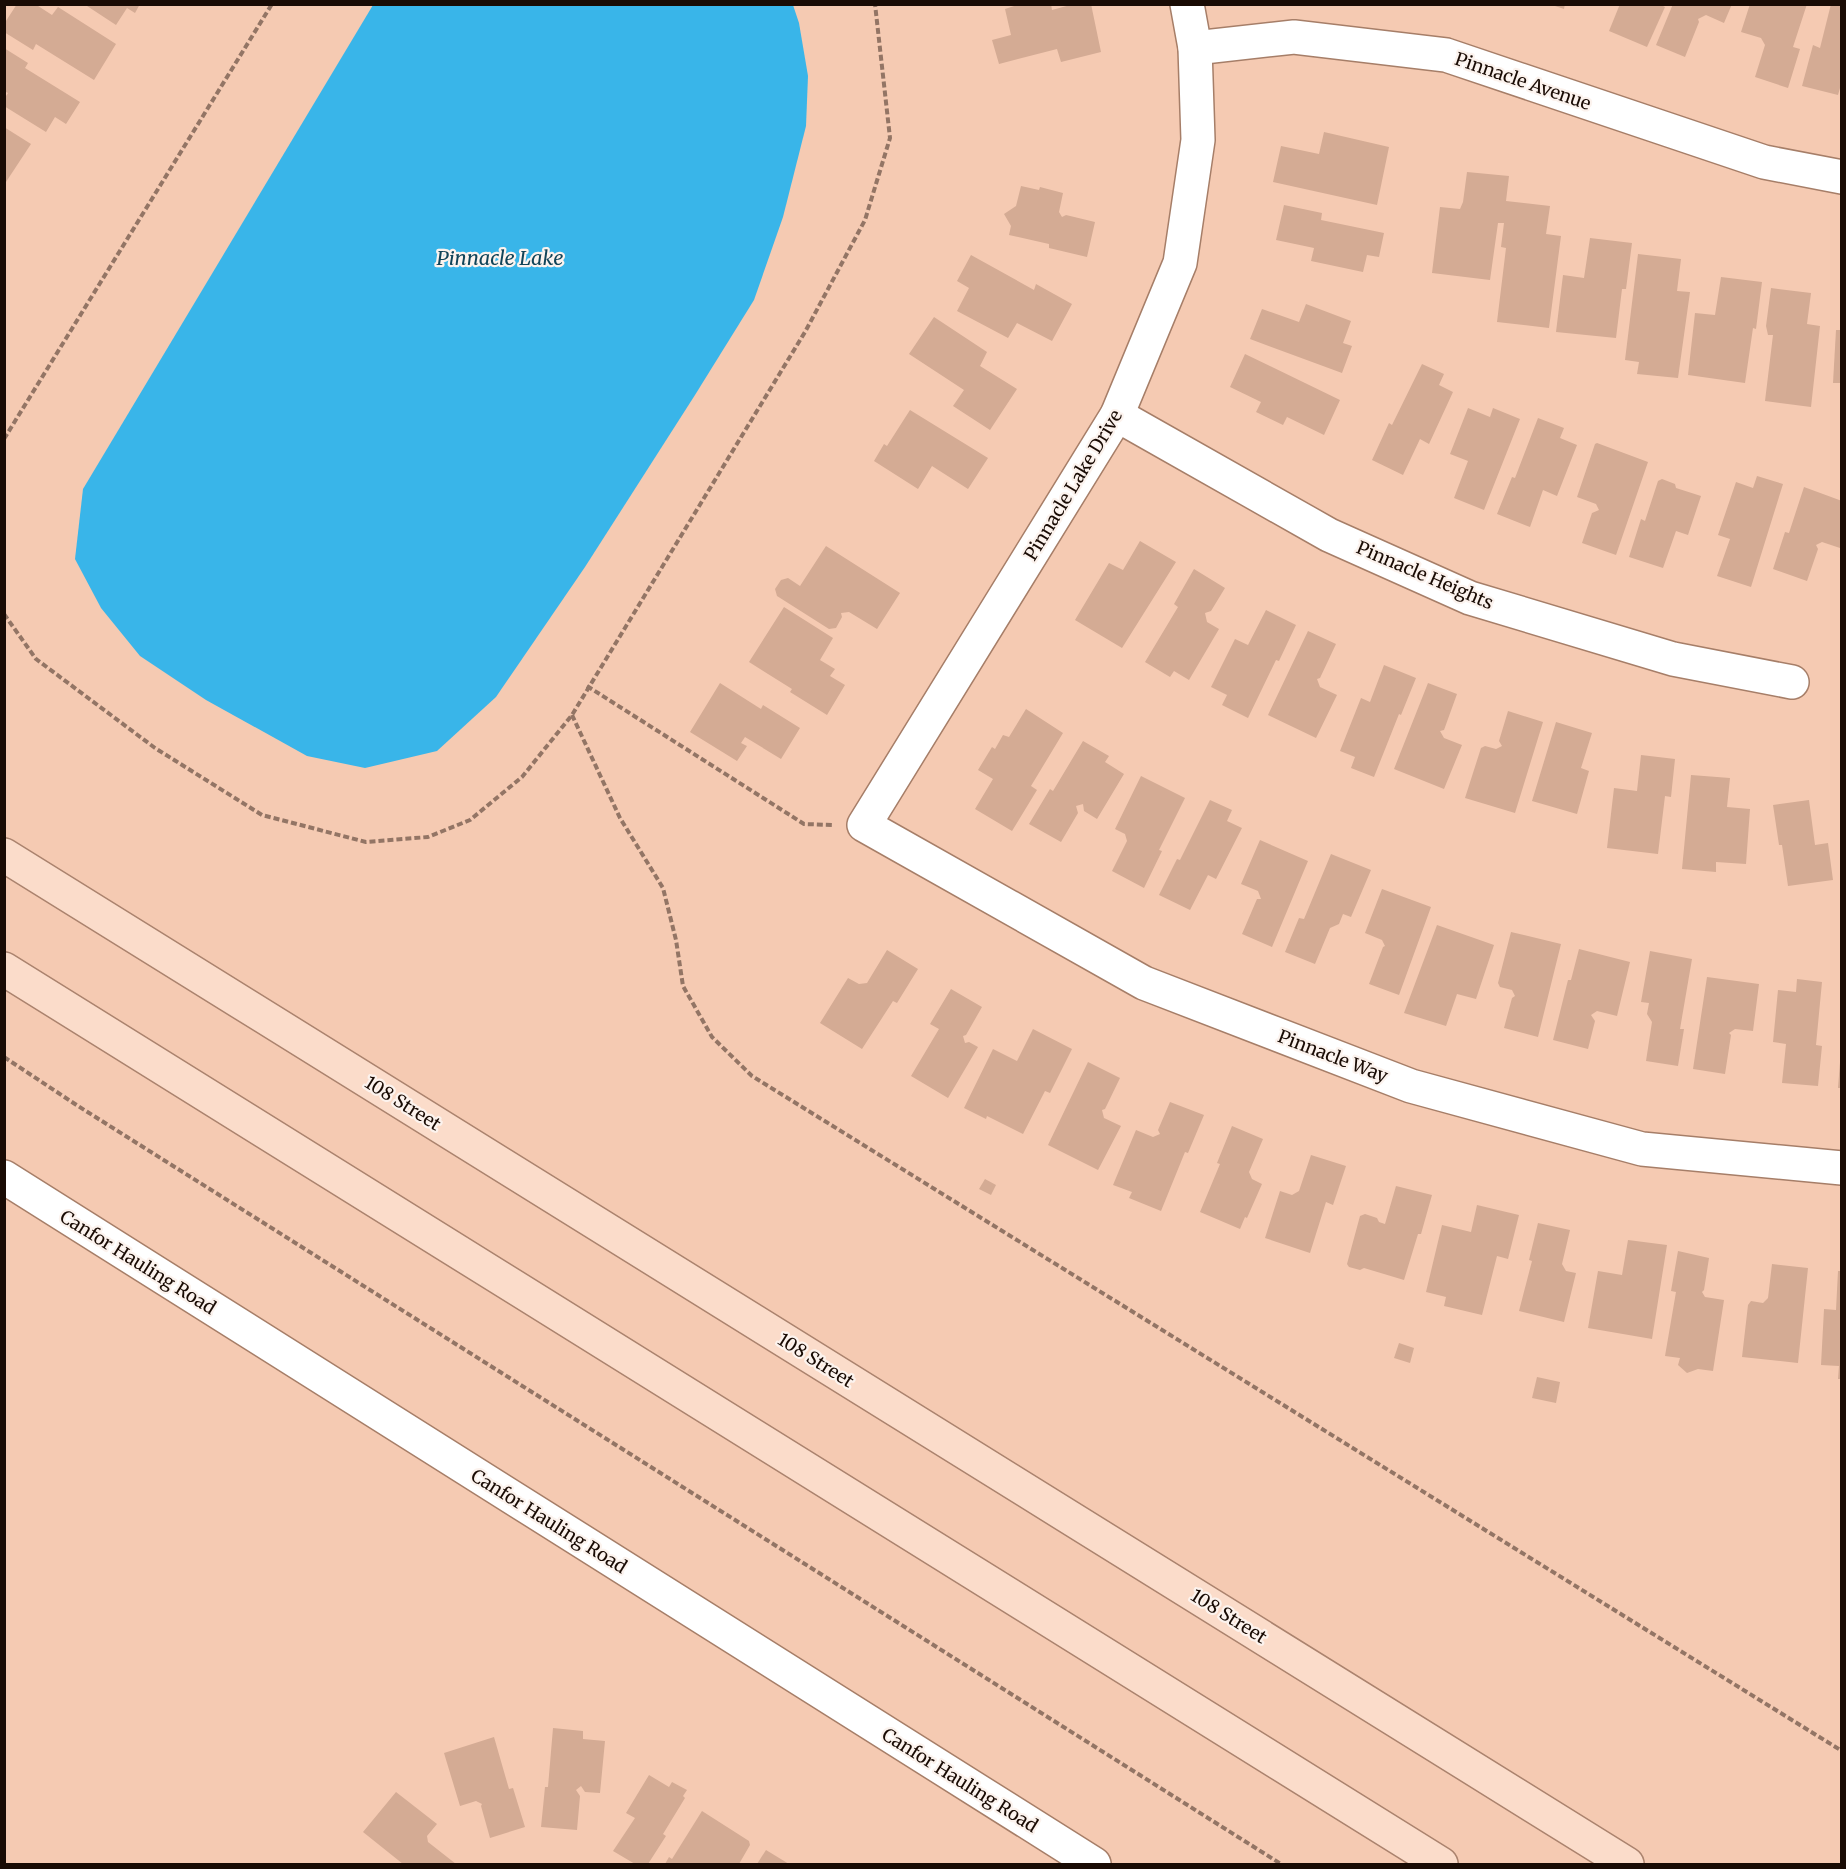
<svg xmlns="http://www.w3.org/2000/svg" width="1846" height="1869" font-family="Merriweather,serif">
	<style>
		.water { fill: #39b5e9 }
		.building { fill: #d4ab94 }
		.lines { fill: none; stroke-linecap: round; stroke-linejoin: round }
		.minor-casing { stroke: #a67e68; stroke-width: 36 }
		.major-casing { stroke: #ab836e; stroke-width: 36 }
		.path { stroke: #937565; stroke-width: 4; stroke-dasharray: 6 3; stroke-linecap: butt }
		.minor { stroke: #fff; stroke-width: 33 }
		.major { stroke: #fbdcca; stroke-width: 33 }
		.labels { text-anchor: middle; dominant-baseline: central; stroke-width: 4.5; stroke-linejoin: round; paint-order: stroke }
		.street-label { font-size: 18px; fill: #190b04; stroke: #fcf3ee }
		.water-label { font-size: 20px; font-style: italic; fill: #114459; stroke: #fcf3ee }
	</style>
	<rect width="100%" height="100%" fill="#f5cab2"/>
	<polygon class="water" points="373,5 793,5 799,23 808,76 806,126 783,217 754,300 695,395 585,567 496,697 437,751 365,768 307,756 206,700 140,656 101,608 75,559 83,489"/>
	<g class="building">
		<polygon points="17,4 35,4 52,15 58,7 116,44 94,80 36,44 33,50 4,32 4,24"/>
		<polygon points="84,4 140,4 135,13 127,8 116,25"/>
		<polygon points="1020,4 1051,4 1052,10 1074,4 1091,4 1101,52 1061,62 1057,49 999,64 992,40 1011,35 1005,9"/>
		<polygon points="1549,4 1565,4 1564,9"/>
		<polygon points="1620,4 1659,4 1665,7 1647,47 1609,31"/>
		<polygon points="1673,4 1732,4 1724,23 1706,15 1698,19 1699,22 1685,57 1656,45"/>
		<polygon points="1750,4 1807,4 1793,47 1800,49 1788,88 1755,77 1765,45 1761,38 1741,32"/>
		<polygon points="1831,4 1842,4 1842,81 1838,95 1802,86 1813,45 1820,48"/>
		<polygon points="4,48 28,63 25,68 80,102 66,124 55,117 46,132 4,106 4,99 8,93 4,91"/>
		<polygon points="4,127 31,144 4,185"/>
		<polygon points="1324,132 1389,147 1377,205 1273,182 1281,146 1319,154"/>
		<polygon points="1467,172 1509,176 1506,201 1550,206 1546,234 1561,236 1549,328 1497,322 1506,248 1501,247 1504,223 1498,223 1490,280 1432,273 1440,207 1460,209 1463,202"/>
		<polygon points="1021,186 1039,190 1040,187 1063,193 1059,212 1062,217 1066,215 1095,222 1087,257 1049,248 1049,244 1009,235 1011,226 1004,214 1016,206"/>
		<polygon points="1284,205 1322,213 1321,220 1384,233 1379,257 1367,255 1363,272 1311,261 1314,248 1276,240"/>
		<polygon points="1590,238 1632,243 1626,289 1622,289 1616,338 1556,332 1563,275 1584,278"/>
		<polygon points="1638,254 1681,259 1677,291 1690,292 1678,378 1637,374 1639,362 1625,360"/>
		<polygon points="971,255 1034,290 1036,284 1072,304 1052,341 1017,323 1008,338 957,311 969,288 957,281"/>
		<polygon points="1721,277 1762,282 1756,329 1753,328 1745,383 1688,375 1695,313 1715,315"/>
		<polygon points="1771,288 1811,293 1807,324 1820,326 1811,407 1765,401 1773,335 1768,335 1766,326"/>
		<polygon points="1306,304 1351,321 1343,343 1352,346 1342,373 1250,339 1262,309 1299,322"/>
		<polygon points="934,317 987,352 980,366 1017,389 990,430 953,406 964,390 909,354"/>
		<polygon points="1836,330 1842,330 1842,383 1833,383"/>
		<polygon points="1245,354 1340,400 1324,435 1287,417 1283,425 1256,412 1261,402 1230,387"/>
		<polygon points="1422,364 1444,374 1439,385 1453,392 1429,444 1420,439 1403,475 1372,460 1389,423 1392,425"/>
		<polygon points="1468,408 1490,417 1493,408 1520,419 1484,510 1454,498 1468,461 1450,454"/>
		<polygon points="910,410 988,458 968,489 932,466 918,489 874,461 884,444 887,446"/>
		<polygon points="1538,418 1564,428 1560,438 1577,445 1557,496 1543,490 1530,527 1497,514 1512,477 1515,478"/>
		<polygon points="1597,443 1648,462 1616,555 1582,543 1592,513 1599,510 1596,504 1577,497 1595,444"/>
		<polygon points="1757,476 1783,484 1751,587 1717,576 1730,539 1718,535 1736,482 1753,488"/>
		<polygon points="1662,479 1675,484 1676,488 1701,496 1688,535 1676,531 1663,568 1629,557 1641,519 1645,521 1658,481"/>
		<polygon points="1804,487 1842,501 1842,542 1840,548 1822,542 1816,545 1818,549 1807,581 1773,569 1785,532 1789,533"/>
		<polygon points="1140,541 1176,562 1122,648 1075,620 1109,563 1123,570"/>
		<polygon points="826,546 900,593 877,629 849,612 841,613 842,617 836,628 829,629 777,596 775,589 781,580 788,578 800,586"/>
		<polygon points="1194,569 1225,588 1211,611 1205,613 1207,622 1219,629 1189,680 1174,671 1170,677 1145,662 1178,607 1174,604"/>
		<polygon points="784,607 833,638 820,660 835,669 830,676 845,685 827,715 790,692 792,689 749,662"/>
		<polygon points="1266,610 1296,625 1279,661 1276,660 1248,718 1222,705 1227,695 1211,687 1235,639 1248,645"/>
		<polygon points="1308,631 1336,644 1320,678 1317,679 1320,687 1337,695 1316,738 1268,715"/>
		<polygon points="1384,665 1416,678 1401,715 1399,714 1374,777 1351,768 1355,757 1340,751 1361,698 1370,702"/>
		<polygon points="720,683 761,709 763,705 800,728 781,759 745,737 741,743 747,746 737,761 690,732"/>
		<polygon points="1428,683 1457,694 1444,730 1440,731 1444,738 1462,745 1444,789 1394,769"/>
		<polygon points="1026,709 1063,733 1031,786 1037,790 1012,831 975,809 993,779 978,770 992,747 995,749 1003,735 1009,737"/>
		<polygon points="1508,711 1543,722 1515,813 1465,798 1481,748 1485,746 1496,749 1502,746 1499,741"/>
		<polygon points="1556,722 1592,733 1581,768 1589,771 1577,814 1532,801"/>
		<polygon points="1083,741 1109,756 1105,762 1124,774 1097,819 1084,811 1083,804 1076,806 1078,813 1061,842 1029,824 1050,789 1053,791"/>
		<polygon points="1641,755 1675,759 1671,797 1665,796 1658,854 1607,848 1614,788 1637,791"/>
		<polygon points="1691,775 1730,778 1727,807 1750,809 1746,864 1716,862 1716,872 1682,869"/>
		<polygon points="1141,776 1185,798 1159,850 1162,851 1144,888 1112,871 1127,841 1125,834 1115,829"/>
		<polygon points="1210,800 1232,810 1227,821 1242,828 1216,879 1208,875 1190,910 1159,895 1177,859 1180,860"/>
		<polygon points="1809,800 1815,845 1828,843 1833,880 1788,886 1782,845 1779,845 1773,805"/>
		<polygon points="1260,840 1308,861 1272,947 1242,934 1257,899 1261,899 1258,891 1241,884"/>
		<polygon points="1331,854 1371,870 1351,917 1343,914 1339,924 1330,928 1315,964 1285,952 1299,918 1304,919"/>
		<polygon points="1382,889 1431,907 1399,995 1369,984 1383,947 1385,946 1382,940 1365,933"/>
		<polygon points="1437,925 1494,945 1476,999 1457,994 1446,1026 1404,1013"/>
		<polygon points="1511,932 1561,944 1538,1037 1504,1028 1512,998 1515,996 1512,990 1500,987 1498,983"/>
		<polygon points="1579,949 1630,962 1617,1016 1597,1011 1591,1015 1595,1021 1588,1049 1553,1040 1568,980 1571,980"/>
		<polygon points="887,950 918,969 897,1003 893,1001 862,1049 820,1023 848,978 859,984 867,983"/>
		<polygon points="1650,951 1692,959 1680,1029 1684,1029 1678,1066 1646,1061 1652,1022 1647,1014 1649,1003 1641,1002"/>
		<polygon points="1707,977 1759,984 1753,1031 1735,1029 1729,1033 1731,1035 1725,1074 1693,1069"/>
		<polygon points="1797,979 1822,982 1816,1045 1822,1046 1818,1086 1782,1083 1786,1044 1773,1042 1778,990 1796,992"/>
		<polygon points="951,989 982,1007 966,1035 963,1036 965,1043 969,1042 978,1047 948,1098 911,1076 939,1029 930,1024"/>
		<polygon points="1033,1029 1072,1049 1050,1093 1045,1091 1023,1134 987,1116 986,1119 964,1108 993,1049 1017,1061"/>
		<polygon points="1088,1062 1120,1078 1105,1109 1102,1110 1104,1118 1121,1126 1098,1170 1048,1145"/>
		<polygon points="1840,1062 1842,1062 1842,1088 1838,1088"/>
		<polygon points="1170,1102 1204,1115 1188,1153 1185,1152 1161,1211 1129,1198 1132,1192 1113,1185 1136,1130 1153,1137 1160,1134 1158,1130"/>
		<polygon points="1232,1126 1263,1139 1249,1172 1252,1179 1262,1184 1247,1218 1245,1217 1240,1229 1200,1212 1220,1164 1217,1163"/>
		<polygon points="1311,1155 1346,1166 1333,1205 1326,1202 1310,1253 1265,1238 1280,1191 1292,1195 1299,1191"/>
		<polygon points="985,1179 996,1185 991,1195 979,1189"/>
		<polygon points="1396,1186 1432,1195 1421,1234 1418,1234 1404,1280 1364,1268 1360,1270 1349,1267 1347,1264 1360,1216 1365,1214 1377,1218 1379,1222 1385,1224"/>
		<polygon points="1477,1205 1519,1215 1508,1259 1497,1256 1482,1315 1444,1306 1446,1297 1426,1292 1442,1225 1471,1232"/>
		<polygon points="1538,1223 1570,1230 1562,1264 1566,1271 1576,1273 1564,1322 1519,1311 1532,1261 1529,1260"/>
		<polygon points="1628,1240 1667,1245 1652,1339 1588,1328 1598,1271 1622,1275"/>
		<polygon points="1678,1251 1709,1258 1704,1290 1702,1292 1705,1297 1724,1300 1713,1371 1698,1369 1687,1373 1678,1365 1680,1358 1665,1356 1676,1292 1671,1291"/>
		<polygon points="1772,1264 1808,1268 1798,1363 1742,1357 1748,1305 1751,1301 1763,1303 1768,1298"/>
		<polygon points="1838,1271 1842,1271 1842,1379 1838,1379 1839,1366 1821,1365 1824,1309 1836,1310"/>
		<polygon points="1399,1343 1414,1348 1410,1363 1394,1358"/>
		<polygon points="1537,1377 1560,1382 1556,1403 1532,1398"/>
		<polygon points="553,1728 583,1731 583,1739 605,1741 600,1793 585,1792 581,1786 576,1790 580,1796 577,1830 541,1827 545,1787 548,1787"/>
		<polygon points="494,1737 509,1789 513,1788 525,1827 490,1838 481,1806 482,1804 476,1801 460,1806 444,1753"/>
		<polygon points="649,1775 669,1787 672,1782 687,1790 683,1796 685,1798 663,1834 666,1836 648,1864 635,1864 613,1851 635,1818 626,1813"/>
		<polygon points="396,1792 437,1824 427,1836 428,1842 456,1864 403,1864 363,1832"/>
		<polygon points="702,1811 749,1841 750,1845 739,1864 665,1864 669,1857 672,1859"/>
		<polygon points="766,1850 789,1864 757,1864"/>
	</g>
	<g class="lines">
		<g class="minor-casing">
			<g id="minor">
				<polyline points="1187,4 1195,48 1198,140 1180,263 1117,415 864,825 1144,983 1411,1086 1642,1149 1842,1168"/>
				<polyline points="1195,48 1294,37 1446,55 1764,162 1842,177"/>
				<polyline points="1117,415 1329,535 1470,598 1673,659 1792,682"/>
				<polyline points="4,1177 1094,1864"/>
			</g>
		</g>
		<g class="major-casing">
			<g id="major">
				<polyline points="4,855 1627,1864"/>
				<polyline points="4,969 1441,1864"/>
			</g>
		</g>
		<g class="path">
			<polyline points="4,439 272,4"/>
			<polyline points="4,614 36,659 155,748 262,815 366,842 428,837 470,820 522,777 572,715 805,332 865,220 890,138 875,4"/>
			<polyline points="587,686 804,824 832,825"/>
			<polyline points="572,715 620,818 663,888 676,940 683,986 712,1037 752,1076 1842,1751"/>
			<polyline points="4,1057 78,1106 1281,1864"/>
		</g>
		<use href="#minor" class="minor"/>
		<use href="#major" class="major"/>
	</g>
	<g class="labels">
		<g class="street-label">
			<text transform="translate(1523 81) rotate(19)">Pinnacle Avenue</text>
			<text transform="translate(1073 485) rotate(-59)">Pinnacle Lake Drive</text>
			<text transform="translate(1425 575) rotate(23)">Pinnacle Heights</text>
			<text transform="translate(1333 1056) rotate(21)">Pinnacle Way</text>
			<text transform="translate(403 1103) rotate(32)">108 Street</text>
			<text transform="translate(138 1262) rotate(32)">Canfor Hauling Road</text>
			<text transform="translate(816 1360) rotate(32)">108 Street</text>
			<text transform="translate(549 1521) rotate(32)">Canfor Hauling Road</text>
			<text transform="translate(1229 1616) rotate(32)">108 Street</text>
			<text transform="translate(960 1780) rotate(32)">Canfor Hauling Road</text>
		</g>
		<g class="water-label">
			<text x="500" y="257">Pinnacle Lake</text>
		</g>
	</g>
	<rect width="1846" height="1869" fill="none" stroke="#190b04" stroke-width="12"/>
</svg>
